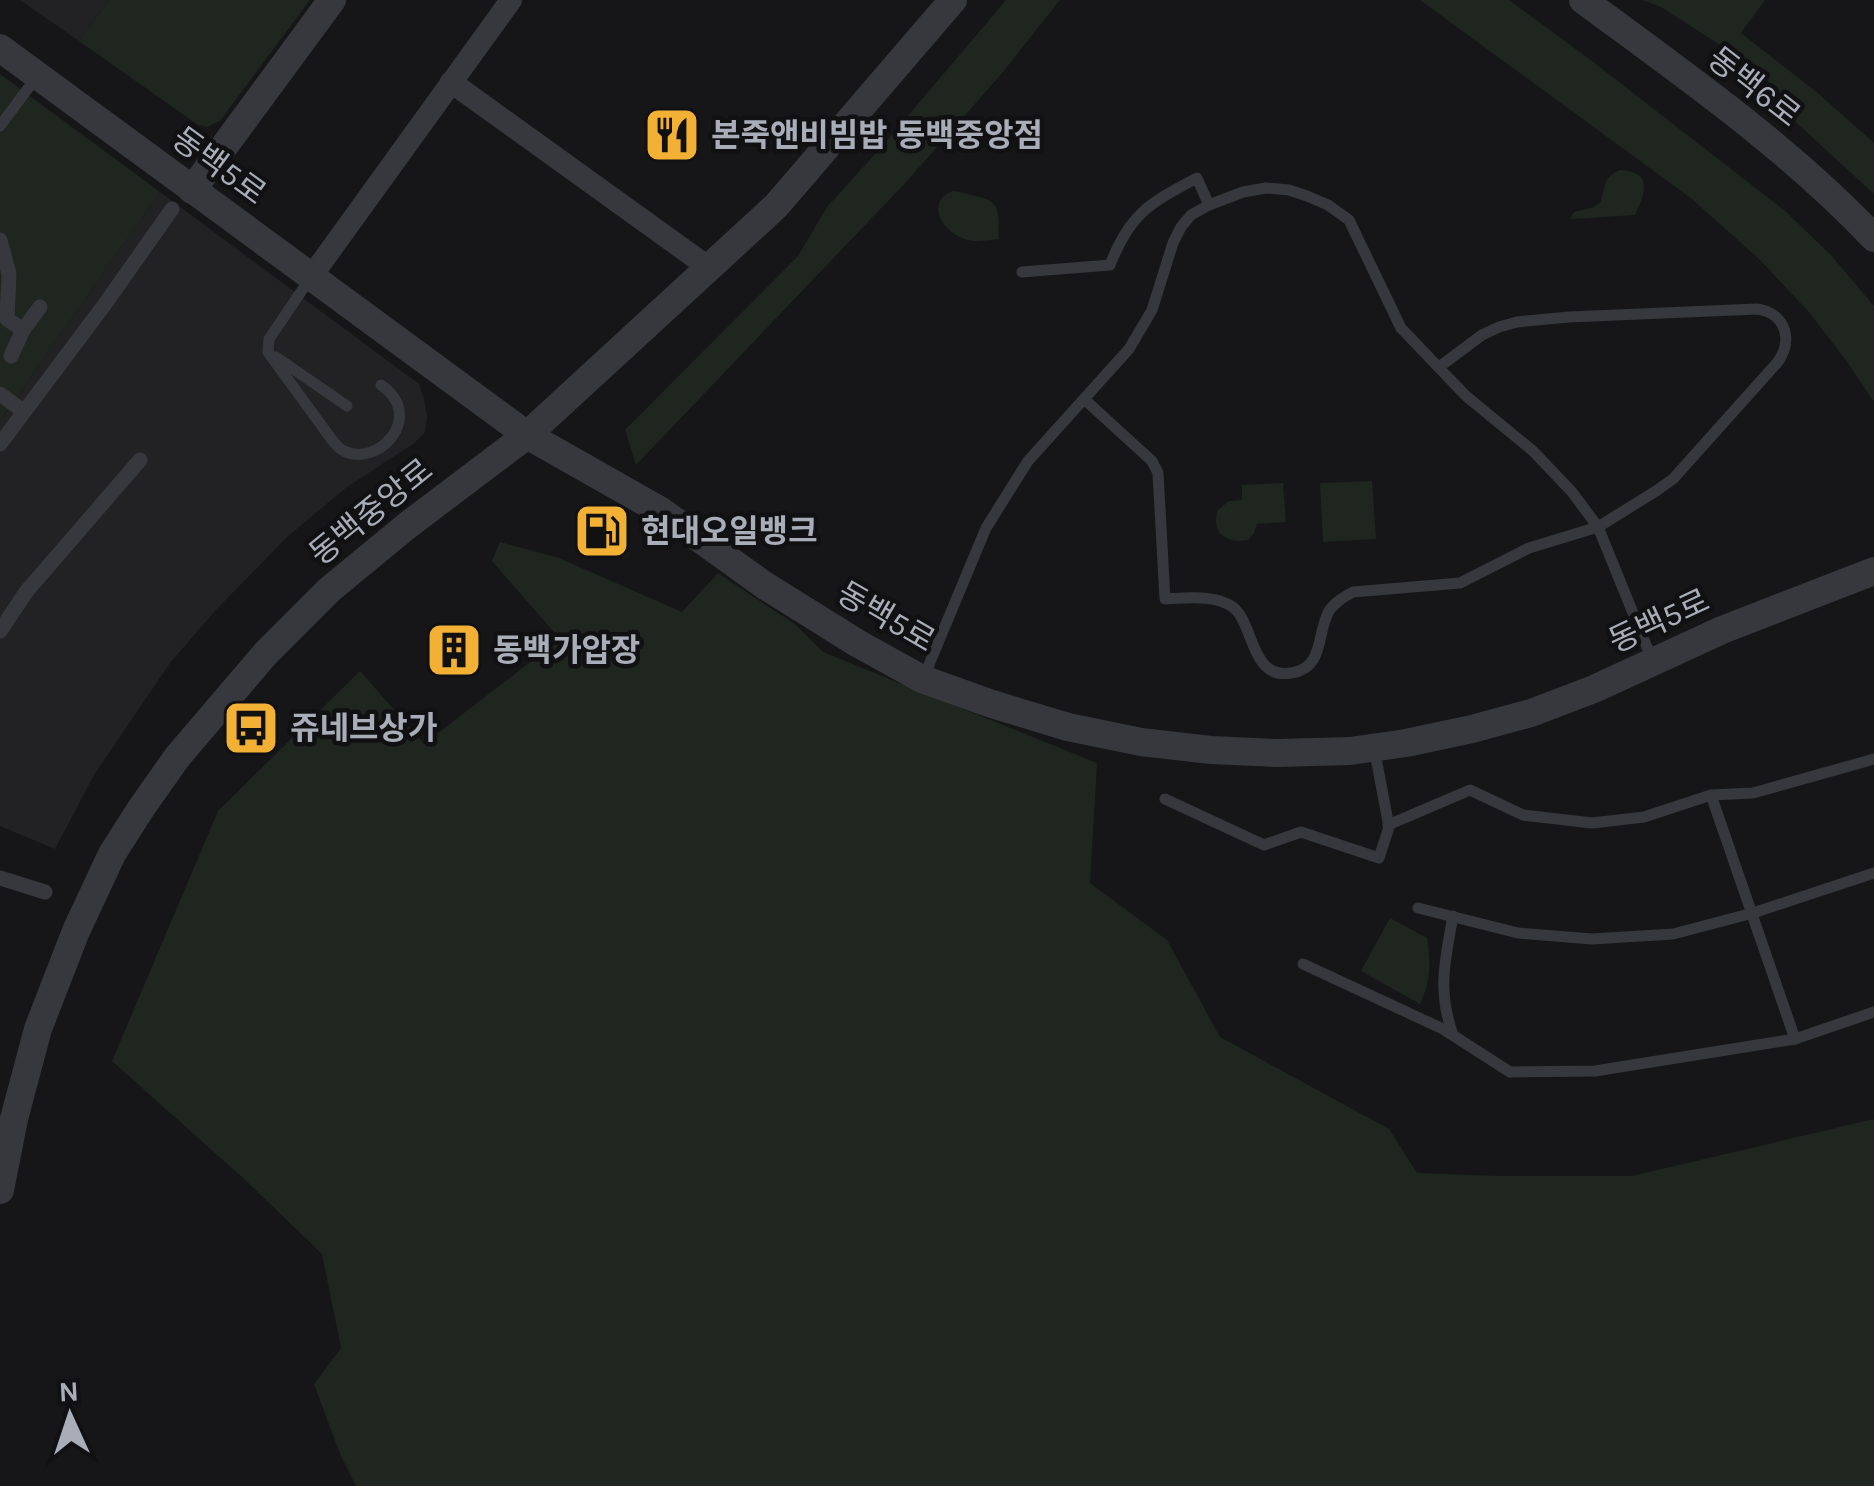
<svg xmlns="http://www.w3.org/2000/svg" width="1874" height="1486" font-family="Karla,'Noto Sans KR',sans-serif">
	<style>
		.built { fill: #222225 }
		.green { fill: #1e261f }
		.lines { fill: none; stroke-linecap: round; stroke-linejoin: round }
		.service { stroke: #37383d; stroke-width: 11 }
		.pedestrian { stroke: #37383d; stroke-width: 15 }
		.minor { stroke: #37383d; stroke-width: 22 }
		.tertiary { stroke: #37383d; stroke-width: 28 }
		.labels { text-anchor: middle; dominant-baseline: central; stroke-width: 9; stroke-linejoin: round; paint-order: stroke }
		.street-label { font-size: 32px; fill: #a8adb8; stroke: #111113 }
		.poi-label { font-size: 32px; font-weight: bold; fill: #a8adb8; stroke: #111113; text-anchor: start }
	</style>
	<rect width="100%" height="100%" fill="#161618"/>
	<g class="built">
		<polygon points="20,0 109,0 79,41"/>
		<polygon points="160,192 419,384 424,399 427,417 425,432 413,444 347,487 287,537 215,611 170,663 94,775 55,849 0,826 0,421"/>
	</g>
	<g class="green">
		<polygon points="109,0 310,0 220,121 207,127 198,125 79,41"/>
		<polygon points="1006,0 1060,0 1003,72 908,180 636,465 625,430 798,256 827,207 885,143"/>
		<polygon points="1420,0 1509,0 1592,61 1785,211 1831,255 1874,306 1874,402 1848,363 1808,311 1759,259 1692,199"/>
		<polygon points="1642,0 1765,0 1741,33 1819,94 1874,143 1874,194 1788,115 1769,82 1728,50 1661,7"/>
		<polygon points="0,74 160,192 0,421"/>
		<path d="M1620,170C1654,172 1645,194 1635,215L1570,219L1574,212L1594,207L1601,202C1605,187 1603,177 1620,170Z"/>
		<path d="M953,191C962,192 970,195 979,197C1003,201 998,219 999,239C989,240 974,243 965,239C943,232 924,202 953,191Z"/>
		<polygon points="1372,481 1376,539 1323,542 1320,483"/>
		<path d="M1283,483L1286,522L1257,524L1254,533L1248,540C1227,544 1210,533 1218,510L1229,501L1242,500V485Z"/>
		<polygon points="500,542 559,558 682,612 718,573 796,625 823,652 1097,763 1090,883 1167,940 1220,1037 1389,1129 1417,1173 1498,1176 1632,1176 1874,1119 1874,1486 356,1486 340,1454 314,1384 341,1348 322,1254 243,1178 112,1061 218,811 360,671 424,744 560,639 492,561"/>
		<path d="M1390,918L1427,938C1431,964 1431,980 1420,1004L1361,971Z"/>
	</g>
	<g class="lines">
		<g class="service">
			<polyline points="0,126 38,75"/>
			<path d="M1022,272L1110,265C1130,213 1150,203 1197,178L1209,205"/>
			<path d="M311,277L269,339L268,352L332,440C336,444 339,449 344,451C377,468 427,417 381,385"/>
			<polyline points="276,357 347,406"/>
			<path d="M1084,399L1152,461L1158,473L1165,599C1186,598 1217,594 1234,608C1254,625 1251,680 1291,673C1325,668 1316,634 1329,611C1335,602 1344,597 1353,592L1460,583L1529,548L1598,527L1656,491L1673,479L1776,364C1794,343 1787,313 1757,309L1569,317L1517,322L1499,327L1482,335L1439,367"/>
			<polyline points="923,679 986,528 1028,461 1129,349 1152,310 1173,243 1181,227 1191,215 1209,205 1243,192 1266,188 1289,190 1307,196 1328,205 1349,220 1401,328 1466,396 1533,451 1572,492 1598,527 1653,662"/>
			<polyline points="1711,795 1795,1039"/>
			<polyline points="1165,799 1264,845 1301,832 1379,858 1389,827 1374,747"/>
			<polyline points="1388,825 1470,790 1523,815 1592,823 1644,817 1711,795 1753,793 1874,759"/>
			<polyline points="1418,908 1518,933 1592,939 1673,934 1753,913 1874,873"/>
			<path d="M1453,916C1445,961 1437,990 1453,1035"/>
			<polyline points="1303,964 1443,1029 1510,1072 1595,1071 1795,1039 1874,1012"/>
		</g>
		<g class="pedestrian">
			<polyline points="0,240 9,274 7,319 23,330"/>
			<polyline points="11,356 23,330 40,307"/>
			<polyline points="0,394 23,411"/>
			<polyline points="0,444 105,304 172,209"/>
			<polyline points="0,631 26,592 140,460"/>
			<polyline points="0,878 45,892"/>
		</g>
		<g class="minor">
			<polyline points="451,82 708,267"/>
			<polyline points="311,277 511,0"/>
		</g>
		<g class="tertiary">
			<path d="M1583,0C1683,74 1788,147 1874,238"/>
			<polyline points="0,48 527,435 661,511 764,585 857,643 922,679 992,704 1068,727 1141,742 1211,750 1277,753 1350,751 1406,743 1472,729 1531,713 1594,689 1722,630 1874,571"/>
			<polyline points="192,190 332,0"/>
			<polyline points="0,1190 14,1119 38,1029 76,931 112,854 142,807 178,756 266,653 329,590 408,525 527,435 776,206 953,0"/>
		</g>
	</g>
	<defs>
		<g id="restaurant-square" transform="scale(2.875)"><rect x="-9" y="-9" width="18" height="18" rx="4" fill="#f2b134" stroke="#111113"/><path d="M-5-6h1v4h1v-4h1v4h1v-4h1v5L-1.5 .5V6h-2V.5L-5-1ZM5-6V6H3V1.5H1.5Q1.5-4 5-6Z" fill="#111"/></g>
		<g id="fuel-square" transform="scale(2.875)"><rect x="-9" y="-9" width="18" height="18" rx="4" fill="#f2b134" stroke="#111113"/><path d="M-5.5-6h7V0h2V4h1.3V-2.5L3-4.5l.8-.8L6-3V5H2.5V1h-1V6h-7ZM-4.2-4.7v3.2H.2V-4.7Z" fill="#111"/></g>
		<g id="building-square" transform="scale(2.875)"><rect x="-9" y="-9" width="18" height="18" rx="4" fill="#f2b134" stroke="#111113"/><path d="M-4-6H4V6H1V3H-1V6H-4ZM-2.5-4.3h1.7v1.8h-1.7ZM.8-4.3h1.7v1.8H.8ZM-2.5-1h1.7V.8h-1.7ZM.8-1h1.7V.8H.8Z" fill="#111"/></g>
		<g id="bus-square" transform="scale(2.875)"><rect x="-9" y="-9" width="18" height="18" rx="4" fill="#f2b134" stroke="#111113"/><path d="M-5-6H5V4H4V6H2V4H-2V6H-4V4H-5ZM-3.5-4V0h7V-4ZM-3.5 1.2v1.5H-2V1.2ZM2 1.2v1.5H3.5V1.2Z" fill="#111"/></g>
	</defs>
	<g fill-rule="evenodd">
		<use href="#restaurant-square" x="672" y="135"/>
		<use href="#fuel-square" x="602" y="531"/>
		<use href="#building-square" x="454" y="650"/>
		<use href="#bus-square" x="251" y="728"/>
	</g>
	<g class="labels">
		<g class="street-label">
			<text transform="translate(1754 87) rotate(38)">동백6로</text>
			<text transform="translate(219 166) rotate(36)">동백5로</text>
			<text transform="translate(371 512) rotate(-39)">동백중앙로</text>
			<text transform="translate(886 617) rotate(30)">동백5로</text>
			<text transform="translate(1659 621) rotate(-25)">동백5로</text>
		</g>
		<g class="poi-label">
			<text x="711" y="135">본죽앤비빔밥 동백중앙점</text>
			<text x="641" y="531">현대오일뱅크</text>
			<text x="493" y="650">동백가압장</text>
			<text x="290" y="728">쥬네브상가</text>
		</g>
	</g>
	<g transform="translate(70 1416) rotate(357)" stroke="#111113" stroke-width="8" paint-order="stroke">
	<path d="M0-8L18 38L0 25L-18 38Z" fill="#a8adb8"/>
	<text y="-15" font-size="28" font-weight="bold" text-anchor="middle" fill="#a8adb8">N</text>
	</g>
</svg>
